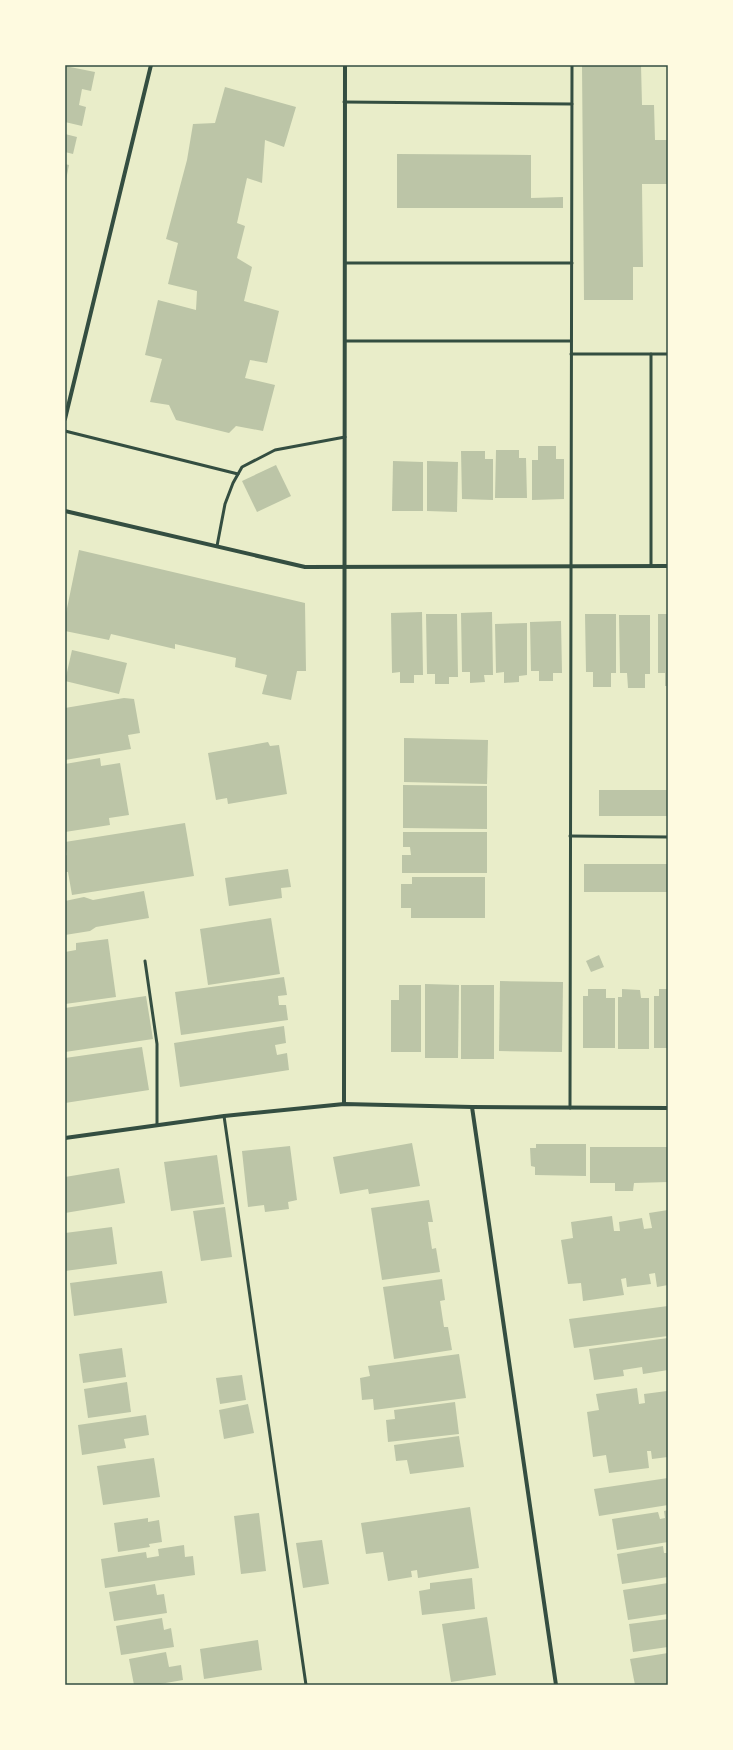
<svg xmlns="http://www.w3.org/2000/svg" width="733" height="1750" font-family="'Exo 2',sans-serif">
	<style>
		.building { fill: #bcc5a7 }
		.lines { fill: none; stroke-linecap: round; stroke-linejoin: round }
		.service { stroke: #344e41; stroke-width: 3 }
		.minor { stroke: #344e41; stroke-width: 4 }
		.neatline { fill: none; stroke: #344e41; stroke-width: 1.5 }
	</style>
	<rect width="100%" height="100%" fill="#e9edc9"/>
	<g class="building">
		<polygon points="582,65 641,65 642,105 654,105 655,140 667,140 667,128 668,128 668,184 642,184 643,267 633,267 633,300 584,300"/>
		<polygon points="65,66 95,72 91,91 82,89 79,105 86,107 82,126 65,122"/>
		<polygon points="225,87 296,107 284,147 265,140 262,183 247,178 237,223 245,226 237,258 252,267 244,301 279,311 267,363 250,360 245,378 275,385 263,431 236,426 229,433 176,420 169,405 150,402 162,359 145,355 158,300 196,310 197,291 168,284 178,243 166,239 187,160 193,124 215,123"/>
		<polygon points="65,134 77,137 73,154 65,152"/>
		<polygon points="397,154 531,155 531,198 563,197 563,208 397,208"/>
		<polygon points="65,164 69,165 66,180 65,180"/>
		<polygon points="538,446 556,446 556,459 564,459 564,499 532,500 532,460 538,460"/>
		<polygon points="496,450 519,450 519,458 526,458 527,498 495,498"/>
		<polygon points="461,451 485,451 485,459 493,459 493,500 462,499"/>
		<polygon points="393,461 423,462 423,511 392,511"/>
		<polygon points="427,461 458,462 457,512 427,511"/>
		<polygon points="276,465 291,496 257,512 242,481"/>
		<polygon points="79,550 305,603 306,671 297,671 291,700 262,694 267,675 235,667 236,658 175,644 175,649 111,634 109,640 65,631 65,618"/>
		<polygon points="422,612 423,675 414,675 414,683 400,683 400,672 392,673 391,613"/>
		<polygon points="492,612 493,675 484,675 485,682 470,683 470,672 462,672 461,613"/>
		<polygon points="426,614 457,614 458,677 449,677 449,684 435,684 435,674 427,674"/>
		<polygon points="585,614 616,614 616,673 611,673 611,687 593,687 593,672 586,672"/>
		<polygon points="658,614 668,614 668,686 665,686 665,673 658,673"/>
		<polygon points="619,615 650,615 650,674 645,674 645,688 628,688 627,673 620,673"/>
		<polygon points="561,621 562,673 553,673 553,681 539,681 539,671 531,671 530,622"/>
		<polygon points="527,623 527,675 519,676 519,682 504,683 504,672 496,673 495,624"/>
		<polygon points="72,650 127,663 119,694 65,681"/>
		<polygon points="124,698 134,699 140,733 128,735 131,749 65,760 65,708"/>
		<polygon points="404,738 488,740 487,784 404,782"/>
		<polygon points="268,742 270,746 279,745 287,794 228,804 227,798 216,800 208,753"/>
		<polygon points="100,758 101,766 120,763 129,815 109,818 110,825 65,832 65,764"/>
		<polygon points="403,785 487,786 487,829 403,828"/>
		<rect x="599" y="790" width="69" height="26"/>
		<polygon points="185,823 194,876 72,895 68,872 65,872 65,856 67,855 65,842"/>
		<polygon points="403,832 487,832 487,873 402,873 402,855 411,855 410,847 403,847"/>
		<rect x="584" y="864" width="84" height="28"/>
		<polygon points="288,869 291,887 281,888 282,898 229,906 225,878"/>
		<polygon points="412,877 485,877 485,918 411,918 411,908 401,908 401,884 412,884"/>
		<polygon points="144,891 149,918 96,927 90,931 65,935 65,901 84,897 93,900"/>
		<polygon points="271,918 280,974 208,985 200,929"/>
		<polygon points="108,939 116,997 65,1004 65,952 76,950 76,943"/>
		<polygon points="599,955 604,967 591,972 586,961"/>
		<polygon points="284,977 287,995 278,996 279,1005 286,1005 288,1020 181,1035 175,992"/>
		<polygon points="500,981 563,982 562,1052 499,1051"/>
		<polygon points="425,984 459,985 458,1058 425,1058"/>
		<polygon points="399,985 421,985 421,1052 391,1052 391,1000 399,1000"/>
		<rect x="461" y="985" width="33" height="74"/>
		<polygon points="588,989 606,989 606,998 615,998 615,1048 583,1048 583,996 588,996"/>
		<polygon points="622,989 640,990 641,998 649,998 649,1049 618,1049 618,997 622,997"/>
		<polygon points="659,989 668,989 668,1048 654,1048 654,996 659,996"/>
		<polygon points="146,996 153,1039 65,1052 65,1008"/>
		<polygon points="284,1026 286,1043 275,1045 277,1055 287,1053 289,1070 180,1087 174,1043"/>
		<polygon points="142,1047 149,1090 65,1103 65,1058"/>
		<polygon points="412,1143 420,1186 369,1194 368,1189 340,1194 333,1157"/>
		<polygon points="536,1144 586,1144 586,1176 535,1175 535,1167 531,1166 530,1148 536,1148"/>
		<polygon points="290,1146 297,1200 288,1202 289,1209 265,1212 264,1205 248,1207 242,1151"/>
		<polygon points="590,1147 668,1147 668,1182 634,1183 633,1191 615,1191 615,1183 590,1183"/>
		<polygon points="217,1155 224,1204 171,1211 164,1162"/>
		<polygon points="119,1168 125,1203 65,1213 65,1177"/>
		<polygon points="429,1200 433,1222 428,1222 432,1249 436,1248 440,1272 382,1280 371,1208"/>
		<polygon points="225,1207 232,1257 201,1261 193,1211"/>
		<polygon points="668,1210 668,1285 657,1287 655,1273 649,1274 651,1284 627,1287 626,1278 621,1279 624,1295 583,1301 581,1283 568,1284 561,1240 573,1238 571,1222 612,1216 614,1231 620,1231 619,1222 642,1218 644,1229 652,1228 649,1213"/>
		<polygon points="112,1227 117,1264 65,1271 65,1233"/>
		<polygon points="162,1271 167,1303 74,1316 70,1283"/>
		<polygon points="442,1279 445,1300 440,1301 444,1327 448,1327 452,1350 394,1359 383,1287"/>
		<polygon points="668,1306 668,1336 574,1348 569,1319"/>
		<polygon points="668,1338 668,1370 643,1374 642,1367 623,1370 624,1376 594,1380 589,1349"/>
		<polygon points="122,1348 126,1377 83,1383 79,1354"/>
		<polygon points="459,1354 466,1398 374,1410 373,1399 362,1400 360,1378 370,1376 368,1366"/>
		<polygon points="242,1375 246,1400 220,1404 216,1378"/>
		<polygon points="127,1382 131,1412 88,1418 84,1389"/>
		<polygon points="637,1388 639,1404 645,1403 644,1394 667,1391 668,1457 652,1459 651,1451 647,1451 649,1468 609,1473 606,1455 593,1457 587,1412 599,1410 596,1394"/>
		<polygon points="455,1402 459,1434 388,1442 386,1420 395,1419 394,1410"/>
		<polygon points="248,1404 254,1433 224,1439 219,1410"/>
		<polygon points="146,1415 149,1435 124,1439 126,1448 82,1455 78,1425"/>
		<polygon points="459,1436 464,1467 410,1474 407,1460 396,1461 394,1445"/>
		<polygon points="154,1458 160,1497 103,1505 97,1466"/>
		<polygon points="668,1478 668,1505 599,1516 594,1489"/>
		<polygon points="470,1507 479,1568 418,1578 417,1570 411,1571 412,1577 388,1581 383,1552 366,1554 361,1523"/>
		<polygon points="668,1510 668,1542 617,1550 612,1519 658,1512 660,1519 665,1518 664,1511"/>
		<polygon points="259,1513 266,1571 241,1574 234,1516"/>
		<polygon points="148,1518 148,1522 159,1520 162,1542 149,1544 150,1547 118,1552 114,1523"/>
		<polygon points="322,1540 329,1584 303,1588 296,1543"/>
		<polygon points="184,1545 185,1557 193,1556 195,1575 105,1588 101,1559 146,1552 147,1558 159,1556 158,1549"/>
		<polygon points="663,1546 664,1553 668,1553 668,1577 622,1584 617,1554"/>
		<polygon points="472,1578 475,1609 422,1615 419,1591 430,1589 430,1583"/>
		<polygon points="668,1583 668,1614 628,1620 623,1590"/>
		<polygon points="155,1584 157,1595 164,1594 167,1613 114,1621 109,1592"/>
		<polygon points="487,1617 496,1675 451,1682 442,1624"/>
		<polygon points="162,1618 164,1630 171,1628 174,1647 121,1655 116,1626"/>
		<polygon points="668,1619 668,1647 633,1652 629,1624"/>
		<polygon points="258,1640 262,1670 204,1679 200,1649"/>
		<polygon points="166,1652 169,1667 181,1665 183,1680 154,1685 134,1685 129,1659"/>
		<polygon points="668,1653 668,1685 635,1685 630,1659"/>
	</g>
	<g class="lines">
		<g class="service">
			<polyline points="344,102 572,104"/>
			<polyline points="346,263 572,263"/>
			<polyline points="346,341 571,341"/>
			<polyline points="571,354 651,354 651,566"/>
			<polyline points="651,354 668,354"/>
			<polyline points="65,431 238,474"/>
			<polyline points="217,546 225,504 233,483 242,467 275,450 345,437"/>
			<polyline points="570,836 668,837"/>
			<polyline points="145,961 157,1044 157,1125"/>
			<polyline points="570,1108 572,65"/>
			<polyline points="224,1116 306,1685"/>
		</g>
		<g class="minor">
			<polyline points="65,419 151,65"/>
			<polyline points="65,511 305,567 668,566"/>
			<polyline points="344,1104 345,65"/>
			<polyline points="472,1107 556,1685"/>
			<polyline points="65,1138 224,1116 344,1104 472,1107 668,1108"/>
		</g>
	</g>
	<rect width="733" height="1750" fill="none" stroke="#fefae0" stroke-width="132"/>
	<rect x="66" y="66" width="601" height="1618" class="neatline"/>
</svg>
